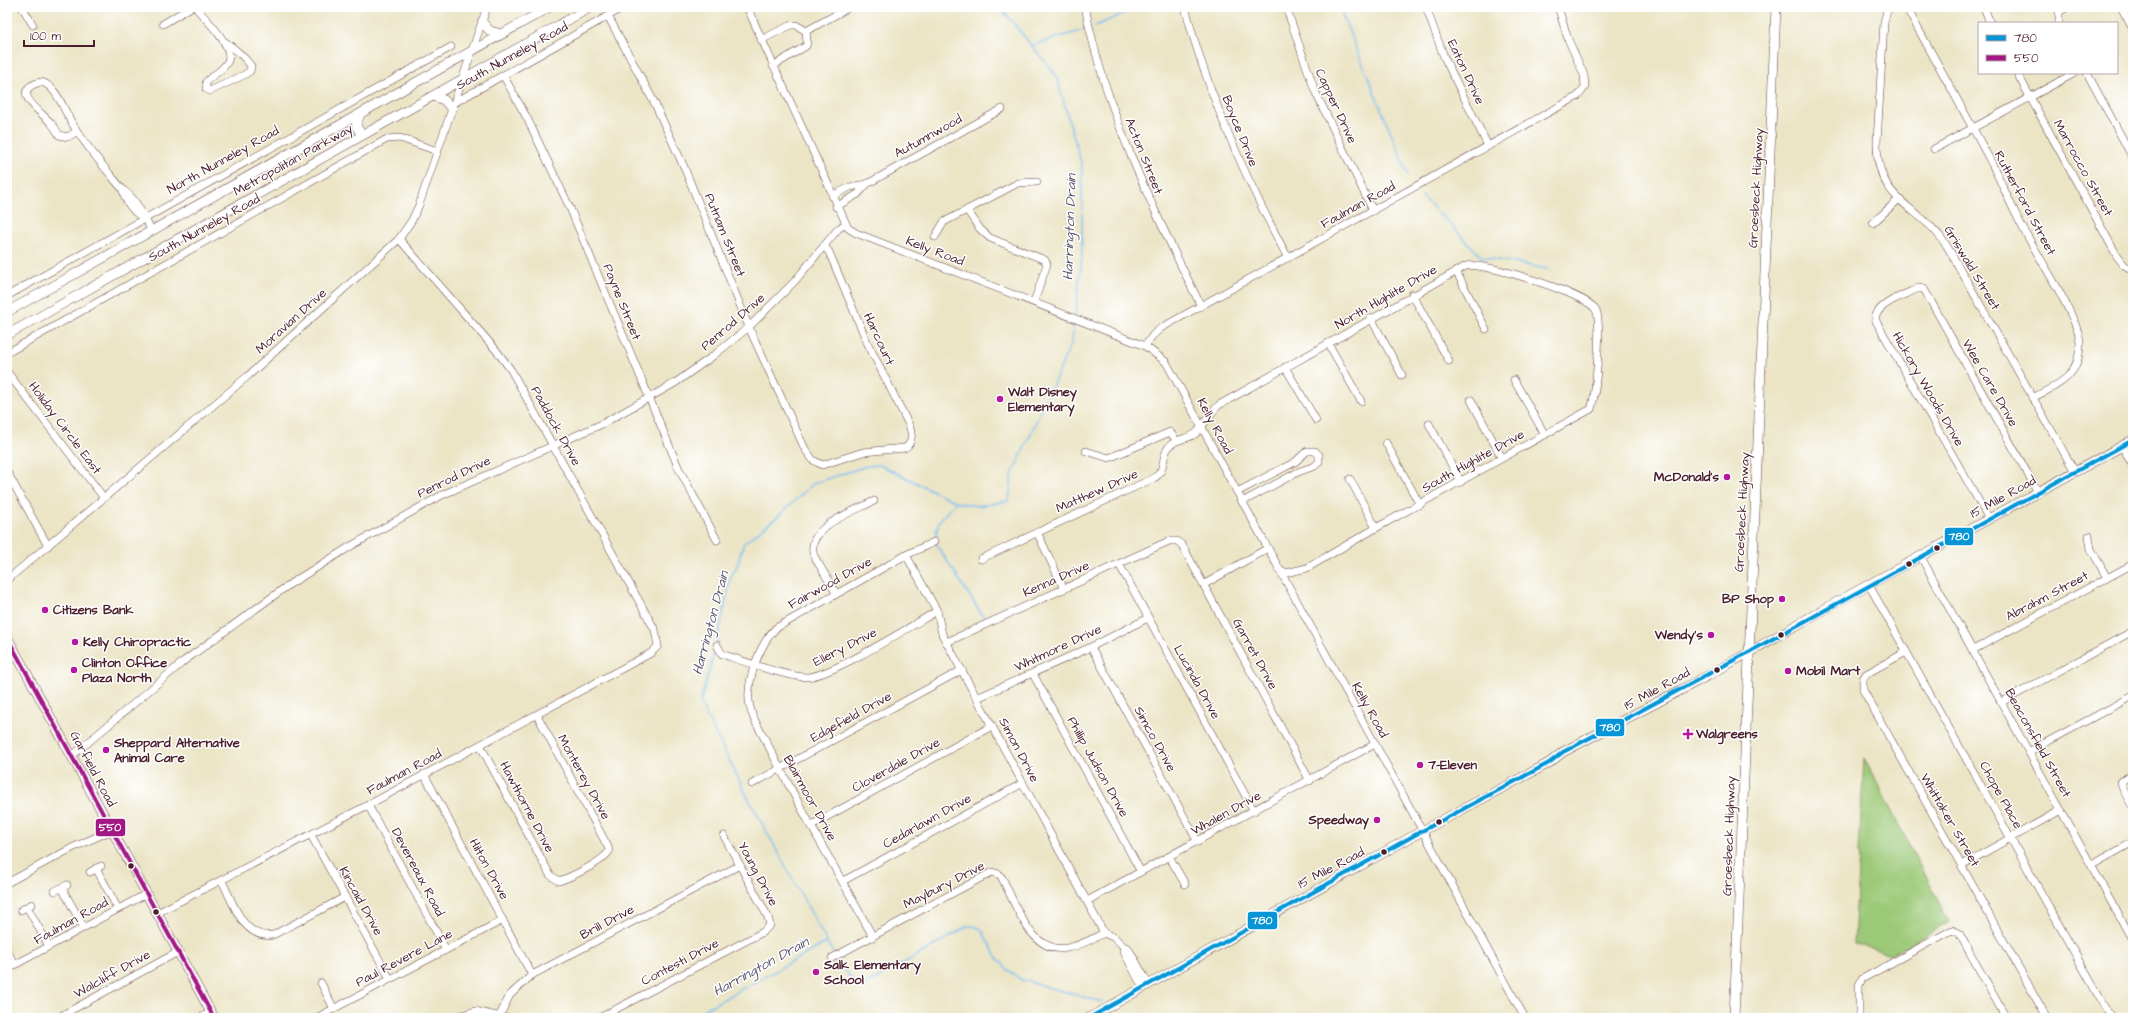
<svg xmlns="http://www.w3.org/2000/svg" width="2140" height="1025" font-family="'Architects Daughter',sans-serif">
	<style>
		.green { fill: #9bc977; stroke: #727451 }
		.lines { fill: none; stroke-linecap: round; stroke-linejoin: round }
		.stream { stroke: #7ebef2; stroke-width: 1.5 }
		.minor-casing { stroke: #623d42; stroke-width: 8 }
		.major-casing { stroke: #623d42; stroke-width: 10 }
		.minor { stroke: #fff; stroke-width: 7 }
		.major { stroke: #fff; stroke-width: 9 }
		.bus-1-casing { stroke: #fff; stroke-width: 7 }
		.bus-2-casing { stroke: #fff; stroke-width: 7 }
		.bus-1 { stroke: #0696d7; stroke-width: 4 }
		.bus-2 { stroke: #a31984; stroke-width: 4 }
		.poi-dot { fill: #b5179e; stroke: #fff; stroke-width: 1.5 }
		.bus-dot { fill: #4a1f2b; stroke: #fff; stroke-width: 1.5 }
		.labels { text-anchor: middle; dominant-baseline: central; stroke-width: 3; stroke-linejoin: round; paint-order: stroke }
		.street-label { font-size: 13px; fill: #4a1f2b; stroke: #fff }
		.poi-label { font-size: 13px; font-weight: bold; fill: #4a1f2b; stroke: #fff; text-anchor: start }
		.water-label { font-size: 14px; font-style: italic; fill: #5c5771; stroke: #fff }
		.line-badge { stroke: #fff; stroke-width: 1.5 }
		.badge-label { font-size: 11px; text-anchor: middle; font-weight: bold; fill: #fff }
	</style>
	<rect width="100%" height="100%" fill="#fff"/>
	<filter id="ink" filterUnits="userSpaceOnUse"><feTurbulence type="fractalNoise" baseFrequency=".025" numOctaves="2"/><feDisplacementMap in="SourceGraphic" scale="8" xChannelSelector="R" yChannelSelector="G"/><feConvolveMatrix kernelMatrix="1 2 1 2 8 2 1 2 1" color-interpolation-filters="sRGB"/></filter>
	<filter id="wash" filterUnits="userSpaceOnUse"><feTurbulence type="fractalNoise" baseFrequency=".012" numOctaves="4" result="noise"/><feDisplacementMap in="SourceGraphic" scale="16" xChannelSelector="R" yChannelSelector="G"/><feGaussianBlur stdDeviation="0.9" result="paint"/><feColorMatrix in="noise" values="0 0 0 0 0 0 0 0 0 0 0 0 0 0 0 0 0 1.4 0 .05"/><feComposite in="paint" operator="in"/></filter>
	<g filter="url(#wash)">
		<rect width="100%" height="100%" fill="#ebe5c6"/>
		<polygon class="green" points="1864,758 1949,922 1892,954 1854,944"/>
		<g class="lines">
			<g class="stream">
				<polyline points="1000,7 1056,75 1082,166 1082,257 1075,317"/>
				<polyline points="1339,7 1408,174"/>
				<polyline points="1093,27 1139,7"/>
				<polyline points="1033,45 1087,29"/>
				<polyline points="1422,196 1482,257 1548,269"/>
				<polyline points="935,539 939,521 956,502"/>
				<polyline points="936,544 986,621"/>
				<path d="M717,642L731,576L737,566L744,543L776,518L814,483L867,466L880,465L956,502L977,506L1008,501C1012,492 1010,483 1013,473L1072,342L1074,320"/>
				<polyline points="716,647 700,703 745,792 833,953"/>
				<path d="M837,960L858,987L864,986L968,926H974L981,929C994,951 998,966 1022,980L1102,1002"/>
				<polyline points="689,1018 826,943"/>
			</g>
		</g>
	</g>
	<g filter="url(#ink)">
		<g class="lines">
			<g class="minor-casing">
				<g id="minor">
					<polyline points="22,7 33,25"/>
					<path d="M195,7C205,18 234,46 228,61C223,71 212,75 206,82V89L210,91L244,75L250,71L251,66C244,56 234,48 224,41"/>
					<polyline points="747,7 848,228 856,233 1145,346 1166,362 1525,1018"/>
					<path d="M1085,7C1106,113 1153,210 1201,306"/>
					<path d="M1185,7C1208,96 1245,178 1288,258"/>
					<polyline points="1286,7 1315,91 1373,211"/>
					<polyline points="1426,7 1444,57 1488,146"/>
					<path d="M1892,7L1887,11L1884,22L1877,142C1876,204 1920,204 1947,246L2075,472"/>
					<path d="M1906,7C1935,59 1964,111 1992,164C2003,186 2012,208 2024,230C2036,253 2080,320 2080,343C2080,377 2058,385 2032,398"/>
					<polyline points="1984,7 1990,23"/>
					<polyline points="2121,7 2133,29"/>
					<path d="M608,16L655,104L684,167L751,332L805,449L813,460L822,465L863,452L905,448C914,442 912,433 909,425L867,342L829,252L824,246"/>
					<polyline points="2059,23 2059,12 2067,7"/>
					<polyline points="163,24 191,7"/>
					<polyline points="806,31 850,7"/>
					<polyline points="761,40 791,25 796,25 806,31 807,43 806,46 773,66"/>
					<polyline points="2017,73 2117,256 2124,265 2133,270"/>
					<polyline points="2087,73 2133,158"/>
					<polyline points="503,75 527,118 570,208 679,469 717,540"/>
					<polyline points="454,103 624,7"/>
					<path d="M77,131L68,137L59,135C57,131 54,126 50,122C40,111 8,90 41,82C55,85 63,107 69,118C84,144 104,167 123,190"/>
					<polyline points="1934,149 2075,73"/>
					<polyline points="867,184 1002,109"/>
					<polyline points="832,196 850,187 867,184 858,194 836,207"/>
					<polyline points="967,210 980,229 990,238 1045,260 1047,264 1034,302"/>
					<path d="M144,218C133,213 125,201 123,190C138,200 142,216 152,231"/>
					<polyline points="1873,223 1898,200"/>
					<polyline points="935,237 944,222 1018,183 1037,182"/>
					<polyline points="1456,271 1486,329"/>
					<polyline points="1412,294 1449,361"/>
					<polyline points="7,296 451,47"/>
					<polyline points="1371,318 1402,375"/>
					<polyline points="1328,343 1361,401"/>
					<polyline points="1145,346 1153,335 1161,328 1578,96 1585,87 1584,75 1568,39 1558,7"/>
					<polyline points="7,353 387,139 400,138 437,151"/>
					<polyline points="1285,367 1316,420"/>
					<polyline points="7,372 104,498"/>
					<polyline points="1514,380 1545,435"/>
					<polyline points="1471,400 1502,458"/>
					<polyline points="1429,424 1461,482"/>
					<polyline points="1386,443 1420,505"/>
					<polyline points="2122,446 2133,466"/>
					<polyline points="1086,451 1109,458 1170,432 1176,440"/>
					<polyline points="7,472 48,546"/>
					<polyline points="1350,479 1376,528"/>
					<polyline points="1237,492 1295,462 1307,451 1315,451 1319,455 1319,462 1315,466 1298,472 1242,502"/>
					<path d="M1989,519L1876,321C1872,305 1907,294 1919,288L1924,289L2038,492"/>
					<polyline points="1037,532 1064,589"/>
					<polyline points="2089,536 2091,549 2107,578"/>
					<polyline points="906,555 937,611 942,634 1104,933 1115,938 1124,947"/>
					<polyline points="1921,557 2133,941"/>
					<path d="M981,559L1154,478C1166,471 1161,458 1168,448C1175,438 1186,440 1195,434C1204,427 1208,414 1219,405L1466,266C1482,261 1587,294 1596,310C1602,322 1596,396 1591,409L1376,528L1307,568L1290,572L1284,573L1280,570"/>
					<polyline points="1119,564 1254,811"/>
					<polyline points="7,580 249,375 399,239 412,220 419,205 487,7"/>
					<polyline points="1203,585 1268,548"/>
					<polyline points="1869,585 2111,1018"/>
					<path d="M836,593L814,556C804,527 853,512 874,501"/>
					<polyline points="947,642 1169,541 1177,541 1182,545 1310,781"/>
					<path d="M717,645L722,654C743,661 786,677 807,677C832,676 911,626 937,611"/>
					<polyline points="1091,647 1198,842"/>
					<polyline points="1973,650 2133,564"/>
					<polyline points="1906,652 1866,674 1863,679 1863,690 2047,1018"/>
					<polyline points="1033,674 1141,872"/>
					<polyline points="977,698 1091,647 1148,618"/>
					<polyline points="2002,702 2133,631"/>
					<path d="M480,745L550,875L559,881C571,877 603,862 609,851L608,847L537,715"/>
					<polyline points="2030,751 2133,696"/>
					<polyline points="72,756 184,661 290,584 351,546 442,495 602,424 675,383 713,356 749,327 794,282 838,229 845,224"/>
					<polyline points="2133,773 2121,782 2123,789 2133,808"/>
					<polyline points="424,774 532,975"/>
					<polyline points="752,784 962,670"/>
					<polyline points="368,805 446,950"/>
					<polyline points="812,825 992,726"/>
					<polyline points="311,835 390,979"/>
					<polyline points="1170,858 1185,884"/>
					<polyline points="1962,865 2061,810"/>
					<polyline points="2092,865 2133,842"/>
					<polyline points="96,868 118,909"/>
					<polyline points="90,872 101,866"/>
					<path d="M222,881C233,902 243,940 273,935L345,897"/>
					<polyline points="843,881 1023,783"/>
					<polyline points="7,883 72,848 112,830"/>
					<polyline points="62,888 84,928"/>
					<polyline points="55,891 67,885"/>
					<polyline points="1087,901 1375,744"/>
					<polyline points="27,907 49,946"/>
					<polyline points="21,910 32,904"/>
					<polyline points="157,913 368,805 651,653 658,646 655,630 511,370 496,350 399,239"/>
					<path d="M873,937C839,874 801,811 769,747C762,732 750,717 749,700C747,678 761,642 776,628L906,555L934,542"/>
					<polyline points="7,951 15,965"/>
					<path d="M832,958L992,872L999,874L1002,878C1016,904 1030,954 1067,948C1080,946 1092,939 1104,933"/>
					<polyline points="7,969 146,894"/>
					<polyline points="321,983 334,1009"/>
					<polyline points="1143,988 1123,950 1124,947 1128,948 1149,985"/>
					<polyline points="500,1015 510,995 532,975 740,865"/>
					<polyline points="57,1018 178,952"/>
					<polyline points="200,1018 211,1012"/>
					<polyline points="316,1018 503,920"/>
					<polyline points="453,1018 475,1011 505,1018"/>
					<polyline points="599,1018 763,932 770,925 768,917 724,836"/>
					<polyline points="1859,1018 1859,985 1862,979 1952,930 1959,933 2006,1018"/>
				</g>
			</g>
			<g class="major-casing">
				<g id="major">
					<polyline points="482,22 490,31 502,34"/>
					<polyline points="433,96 444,100 452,109"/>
					<polyline points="360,114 356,126 362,135"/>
					<polyline points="7,312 550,7"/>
					<polyline points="7,335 591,7"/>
					<polyline points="7,637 214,1018"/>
					<polyline points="1089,1018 1422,831 1549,763 1563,752 1709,675 1837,602 2133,440"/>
					<polyline points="1734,1018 1776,7"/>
				</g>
			</g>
			<use href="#minor" class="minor"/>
			<use href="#major" class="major"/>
			<g class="bus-1-casing">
				<path id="bus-1" d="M1089,1018L1422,831L1549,763L1563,752C1755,651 1943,544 2133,440"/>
			</g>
			<g class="bus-2-casing">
				<polyline id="bus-2" points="7,637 214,1018"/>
			</g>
			<use href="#bus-1" class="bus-1"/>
			<use href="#bus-2" class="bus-2"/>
		</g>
	</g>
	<g class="poi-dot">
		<circle cx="1000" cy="399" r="4"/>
		<circle cx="1727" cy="477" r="4"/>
		<circle cx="1782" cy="599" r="4"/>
		<circle cx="45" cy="610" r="4"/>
		<circle cx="1711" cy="635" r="4"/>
		<circle cx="75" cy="642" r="4"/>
		<circle cx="74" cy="670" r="4"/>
		<circle cx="1788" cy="671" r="4"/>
		<path d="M1686 728h4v4h4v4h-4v4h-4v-4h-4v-4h4z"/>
		<circle cx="106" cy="750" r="4"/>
		<circle cx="1420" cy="765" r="4"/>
		<circle cx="1377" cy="820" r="4"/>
		<circle cx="816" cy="972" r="4"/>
	</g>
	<g class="bus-dot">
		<circle cx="1937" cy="548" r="3.5"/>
		<circle cx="1909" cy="564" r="3.5"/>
		<circle cx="1781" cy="635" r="3.5"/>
		<circle cx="1717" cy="670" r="3.5"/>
		<circle cx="1439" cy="822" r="3.5"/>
		<circle cx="1384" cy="852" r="3.5"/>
		<circle cx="131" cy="866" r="3.5"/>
		<circle cx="156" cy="912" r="3.5"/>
	</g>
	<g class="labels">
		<g class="street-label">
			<text transform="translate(512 56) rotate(-29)">South Nunneley Road</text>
			<text transform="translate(1466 72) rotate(65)">Eaton Drive</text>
			<text transform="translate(1336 106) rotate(65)">Capper Drive</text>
			<text transform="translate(1240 131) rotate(68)">Boyce Drive</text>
			<text transform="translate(928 136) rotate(-29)">Autumnwood</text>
			<text transform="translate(1144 156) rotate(68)">Acton Street</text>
			<text transform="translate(223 160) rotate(-29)">North Nunneley Road</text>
			<text transform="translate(293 160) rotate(-29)">Metropolitan Parkway</text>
			<text transform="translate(2083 168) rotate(61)">Marrocco Street</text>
			<text transform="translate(1756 188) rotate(-87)">Groesbeck Highway</text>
			<text transform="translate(2025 203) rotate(62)">Rutherford Street</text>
			<text transform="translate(1358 205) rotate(-29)">Faulman Road</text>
			<text transform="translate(204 228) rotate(-29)">South Nunneley Road</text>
			<text transform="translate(725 235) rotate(68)">Putnam Street</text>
			<text transform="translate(935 251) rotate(21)">Kelly Road</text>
			<text transform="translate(1972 268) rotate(59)">Griswald Street</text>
			<text transform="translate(1386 297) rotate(-30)">North Highlite Drive</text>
			<text transform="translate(622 302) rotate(68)">Payne Street</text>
			<text transform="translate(291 321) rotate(-42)">Moravian Drive</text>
			<text transform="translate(733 322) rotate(-41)">Penrod Drive</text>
			<text transform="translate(879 339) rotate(65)">Harcourt</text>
			<text transform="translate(1990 383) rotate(60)">Wee Care Drive</text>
			<text transform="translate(1928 389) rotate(60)">Hickory Woods Drive</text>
			<text transform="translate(556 426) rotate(61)">Paddock Drive</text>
			<text transform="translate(1215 426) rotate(62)">Kelly Road</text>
			<text transform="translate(65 428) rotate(53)">Holiday Circle East</text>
			<text transform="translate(1473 461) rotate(-29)">South Highlite Drive</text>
			<text transform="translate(454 477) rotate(-26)">Penrod Drive</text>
			<text transform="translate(1097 491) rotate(-24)">Matthew Drive</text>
			<text transform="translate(2003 497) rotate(-29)">15 Mile Road</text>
			<text transform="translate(1742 512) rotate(-87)">Groesbeck Highway</text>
			<text transform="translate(1056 579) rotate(-24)">Kenna Drive</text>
			<text transform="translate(830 583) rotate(-29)">Fairwood Drive</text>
			<text transform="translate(2047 596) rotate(-28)">Abrahm Street</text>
			<text transform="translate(845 647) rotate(-27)">Ellery Drive</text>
			<text transform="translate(1058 648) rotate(-25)">Whitmore Drive</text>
			<text transform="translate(1255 654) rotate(61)">Garret Drive</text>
			<text transform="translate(1197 682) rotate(61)">Lucinda Drive</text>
			<text transform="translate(1657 689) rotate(-29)">15 Mile Road</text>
			<text transform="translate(1370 710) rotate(61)">Kelly Road</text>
			<text transform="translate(851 717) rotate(-29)">Edgefield Drive</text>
			<text transform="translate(1155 739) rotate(61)">Simco Drive</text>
			<text transform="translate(2038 743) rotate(61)">Beaconsfield Street</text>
			<text transform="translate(1019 750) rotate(62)">Simon Drive</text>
			<text transform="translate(896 765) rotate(-29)">Cloverdale Drive</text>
			<text transform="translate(1098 767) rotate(61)">Phillip Judson Drive</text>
			<text transform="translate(93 769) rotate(62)">Garfield Road</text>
			<text transform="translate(404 772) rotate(-28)">Faulman Road</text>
			<text transform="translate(584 777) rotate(61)">Monterey Drive</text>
			<text transform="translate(2001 795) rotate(61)">Chope Place</text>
			<text transform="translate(810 798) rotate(61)">Blairmoor Drive</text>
			<text transform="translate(527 807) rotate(62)">Hawthorne Drive</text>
			<text transform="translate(1226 813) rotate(-29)">Whalen Drive</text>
			<text transform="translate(1950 820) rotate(60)">Whittaker Street</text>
			<text transform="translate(927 821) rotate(-29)">Cedarlawn Drive</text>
			<text transform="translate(1729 836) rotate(-88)">Groesbeck Highway</text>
			<text transform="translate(1331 868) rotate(-28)">15 Mile Road</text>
			<text transform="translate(489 869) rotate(61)">Hilton Drive</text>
			<text transform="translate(418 872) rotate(62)">Devereaux Road</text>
			<text transform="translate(758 874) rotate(62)">Young Drive</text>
			<text transform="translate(944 885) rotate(-27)">Maybury Drive</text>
			<text transform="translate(361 901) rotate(61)">Kincaid Drive</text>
			<text transform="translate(71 921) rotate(-29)">Faulman Road</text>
			<text transform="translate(607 922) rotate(-28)">Brill Drive</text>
			<text transform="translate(404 958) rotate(-28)">Paul Revere Lane</text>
			<text transform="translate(680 962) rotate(-28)">Contesti Drive</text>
			<text transform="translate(112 974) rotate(-29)">Walcliff Drive</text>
		</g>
		<g class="poi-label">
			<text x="1008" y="392">Walt Disney<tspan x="1008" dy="15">Elementary</tspan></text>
			<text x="1719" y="477" text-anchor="end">McDonald's</text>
			<text x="1774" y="599" text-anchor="end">BP Shop</text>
			<text x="53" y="610">Citizens Bank</text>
			<text x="1703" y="635" text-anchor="end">Wendy's</text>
			<text x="83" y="642">Kelly Chiropractic</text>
			<text x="82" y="663">Clinton Office<tspan x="82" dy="15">Plaza North</tspan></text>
			<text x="1796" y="671">Mobil Mart</text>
			<text x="1696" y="734">Walgreens</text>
			<text x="114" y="743">Sheppard Alternative<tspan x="114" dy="15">Animal Care</tspan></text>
			<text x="1428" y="765">7-Eleven</text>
			<text x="1369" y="820" text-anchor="end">Speedway</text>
			<text x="824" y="965">Salk Elementary<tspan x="824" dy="15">School</tspan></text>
		</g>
		<g class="water-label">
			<text transform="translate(1070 227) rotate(-88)">Harrington Drain</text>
			<text transform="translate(711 623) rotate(-75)">Harrington Drain</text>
			<text transform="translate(761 967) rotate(-29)">Harrington Drain</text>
		</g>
	</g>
	<g class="line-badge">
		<rect x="1944" y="527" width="30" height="19" rx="4" fill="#0696d7"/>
		<rect x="1595" y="718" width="30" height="19" rx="4" fill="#0696d7"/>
		<rect x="95" y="818" width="31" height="19" rx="4" fill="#a31984"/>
		<rect x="1247" y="911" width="31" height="19" rx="4" fill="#0696d7"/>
	</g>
	<g class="badge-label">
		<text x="1959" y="540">780</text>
		<text x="1610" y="731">780</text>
		<text x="110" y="831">550</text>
		<text x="1262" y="924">780</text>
	</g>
	<rect width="2140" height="1025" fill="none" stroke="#fff" stroke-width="24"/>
	<rect x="1978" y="22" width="140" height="52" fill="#ffffff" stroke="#b7a5aa"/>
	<rect x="1986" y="35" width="20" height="6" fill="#0696d7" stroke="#b7a5aa"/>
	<text x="2014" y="42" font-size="12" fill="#4a1f2b">780</text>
	<rect x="1986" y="55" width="20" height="6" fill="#a31984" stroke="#b7a5aa"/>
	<text x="2014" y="62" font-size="12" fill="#4a1f2b">550</text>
	<path d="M24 40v6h70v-6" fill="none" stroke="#4a1f2b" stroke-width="2"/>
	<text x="30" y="40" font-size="12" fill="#4a1f2b" stroke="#ffffff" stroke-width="3" paint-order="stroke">100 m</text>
</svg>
